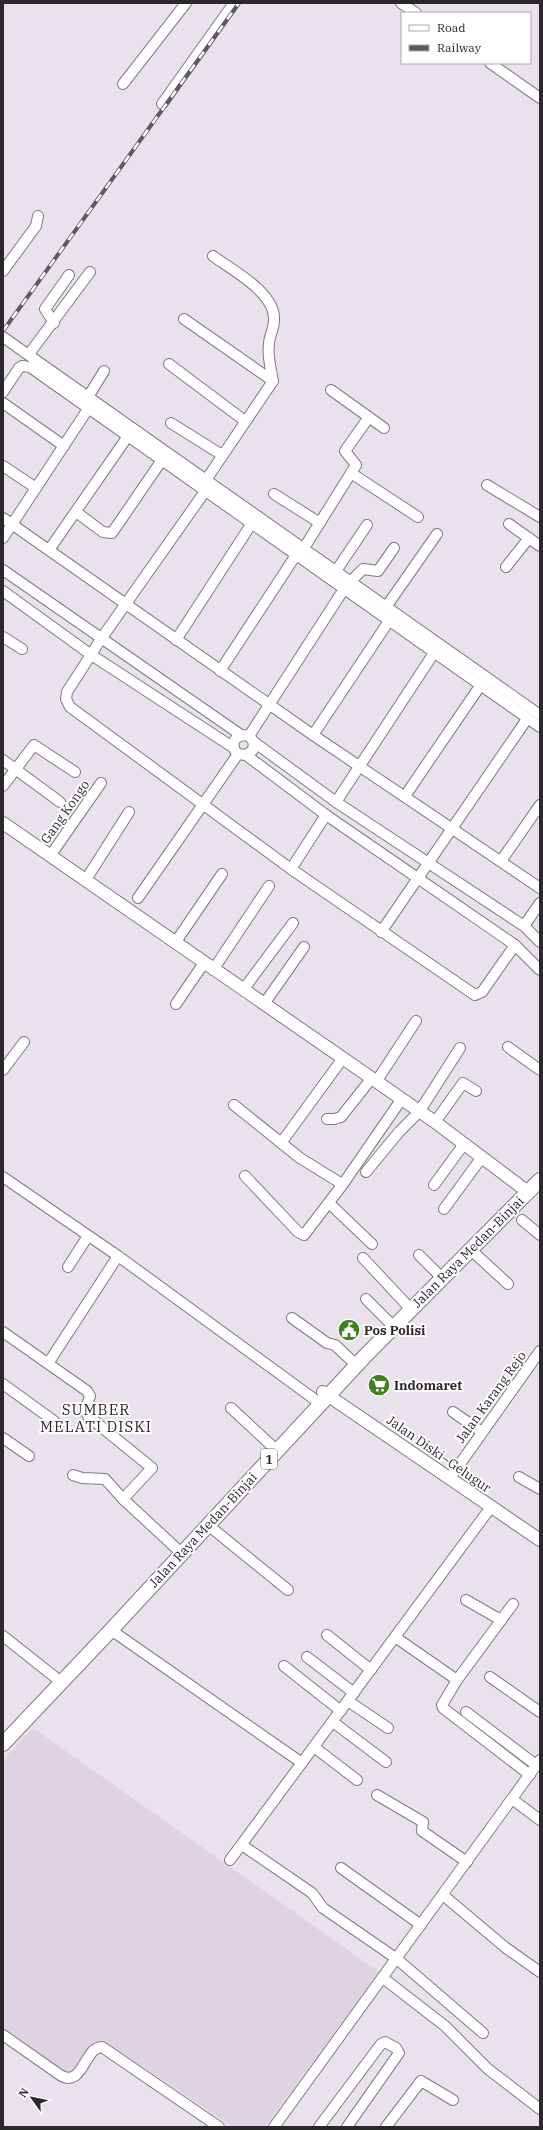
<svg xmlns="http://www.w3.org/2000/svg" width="543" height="2130" font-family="'IBM Plex Serif',serif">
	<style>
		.built { fill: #ded3e3 }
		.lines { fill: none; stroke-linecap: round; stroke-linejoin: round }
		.minor-casing { stroke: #807983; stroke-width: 12 }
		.major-casing { stroke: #807983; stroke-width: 14 }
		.highway-casing { stroke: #807983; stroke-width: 16 }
		.minor { stroke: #fff; stroke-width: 10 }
		.major { stroke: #fff; stroke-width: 12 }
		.highway { stroke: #fff; stroke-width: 14 }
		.rail-casing { stroke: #5d595f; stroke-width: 4 }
		.rail { stroke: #fff; stroke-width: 2.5; stroke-dasharray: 8; stroke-linecap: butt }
		.labels { text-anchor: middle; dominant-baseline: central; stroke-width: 4; stroke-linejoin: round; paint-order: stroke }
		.shield { fill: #fff; stroke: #6b686b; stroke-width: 1 }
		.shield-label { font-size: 12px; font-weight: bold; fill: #2b282c }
		.street-label { font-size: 13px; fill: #2b282c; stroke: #fff }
		.poi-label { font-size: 13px; font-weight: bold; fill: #2b282c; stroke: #fff; text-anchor: start }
		.quarter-label { font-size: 15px; letter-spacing: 1px; fill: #2b282c; stroke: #fff }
	</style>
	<rect width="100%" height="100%" fill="#e9e1ec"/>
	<polygon class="built" points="33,1728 379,1972 265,2127 233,2127 101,2039 64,2085 3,2036 3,1760"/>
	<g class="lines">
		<g class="minor-casing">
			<g id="minor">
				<polyline points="401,3 416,13"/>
				<polyline points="490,63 540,98"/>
				<polyline points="123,84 186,3"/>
				<polyline points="162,104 234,3"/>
				<polyline points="3,271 36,226 38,216"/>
				<polyline points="184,319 273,381"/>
				<polyline points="54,323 45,309 69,275"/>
				<polyline points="3,337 540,715"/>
				<polyline points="29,354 90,272"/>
				<polyline points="169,364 245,421"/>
				<polyline points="331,390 384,428"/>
				<polyline points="3,392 19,368 22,366 30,367 540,727"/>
				<polyline points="88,397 104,371"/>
				<polyline points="3,403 64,446"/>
				<polyline points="171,423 222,455"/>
				<polyline points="3,466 36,488"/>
				<polyline points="351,473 418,517"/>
				<path d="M206,480L273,381C271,369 267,356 269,344C269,336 274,329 274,320C276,293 232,270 213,256"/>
				<polyline points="487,485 540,517"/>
				<polyline points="206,490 101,639 67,692 66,699 70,707 291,869 475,995 482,992 515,945"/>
				<polyline points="274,494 320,523"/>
				<polyline points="76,512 103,532 112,533 162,460"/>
				<polyline points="3,518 313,735 540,888"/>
				<polyline points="509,524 540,546"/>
				<polyline points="3,538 88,409"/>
				<polyline points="304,548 356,465 345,451 369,417"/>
				<polyline points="49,550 128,436"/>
				<polyline points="506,567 529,538"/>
				<polyline points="3,570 241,735"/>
				<polyline points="336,571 367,525"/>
				<polyline points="350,582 363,569 378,571 394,548"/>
				<polyline points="3,591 90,654 234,748"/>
				<polyline points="386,607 437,534"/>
				<polyline points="3,637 22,649"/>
				<polyline points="176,640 252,523"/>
				<polyline points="220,671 296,555"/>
				<polyline points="313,735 389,621"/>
				<polyline points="249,736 344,589"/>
				<path d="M254,742L253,750L246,755L238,754C228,745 236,732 249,736L254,742L336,802L524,926L540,942"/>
				<polyline points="246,755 326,815 515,945 540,970"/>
				<polyline points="3,760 60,802"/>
				<polyline points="3,786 34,745 75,772"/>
				<polyline points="405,796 480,686"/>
				<polyline points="336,802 434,653"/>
				<polyline points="50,856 101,783"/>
				<polyline points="501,861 540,805"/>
				<polyline points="291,869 326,815"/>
				<polyline points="85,881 129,812"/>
				<polyline points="138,898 238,754"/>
				<polyline points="524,926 540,903"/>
				<polyline points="381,932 527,719"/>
				<polyline points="175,943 222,874"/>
				<polyline points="213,970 269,886"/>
				<polyline points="243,990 293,923"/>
				<polyline points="176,1004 204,963"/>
				<polyline points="264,1004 304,947"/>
				<polyline points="508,1047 540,1070"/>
				<polyline points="3,1070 24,1042"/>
				<polyline points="376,1082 416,1021"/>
				<polyline points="234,1105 300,1158 342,1184"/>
				<polyline points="327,1119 334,1119 341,1117 371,1079"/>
				<polyline points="435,1122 463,1083 476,1091"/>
				<polyline points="281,1143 343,1058"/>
				<polyline points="366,1172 399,1132 419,1112 460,1048"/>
				<polyline points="245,1176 298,1232 304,1235 343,1184 401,1100"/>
				<polyline points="3,1177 118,1256 321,1404"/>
				<polyline points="434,1185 464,1144"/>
				<polyline points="329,1203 372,1244"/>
				<polyline points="444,1209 482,1157"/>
				<polyline points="522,1220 540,1235"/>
				<polyline points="471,1250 508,1284"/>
				<polyline points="419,1255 438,1274"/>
				<polyline points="363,1258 407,1305"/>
				<polyline points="68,1267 88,1236"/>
				<polyline points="366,1299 389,1322"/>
				<polyline points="292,1318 327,1343 335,1345 351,1360"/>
				<polyline points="3,1332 87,1391 90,1396 85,1411 88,1416 152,1468 123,1499 176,1548"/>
				<polyline points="49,1362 118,1256"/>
				<polyline points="3,1384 54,1421"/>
				<polyline points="231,1408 272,1446"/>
				<polyline points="453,1412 482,1432"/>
				<polyline points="3,1438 29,1456"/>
				<polyline points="73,1475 82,1478 105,1479 123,1499"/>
				<polyline points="519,1477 540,1489"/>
				<polyline points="450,1478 540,1351"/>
				<polyline points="208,1525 288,1590"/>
				<polyline points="466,1600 501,1620"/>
				<polyline points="513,1604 457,1680 442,1705 443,1708 530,1775"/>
				<polyline points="111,1630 302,1763"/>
				<polyline points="327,1635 371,1670"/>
				<polyline points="3,1636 56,1678"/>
				<polyline points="395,1637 457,1680"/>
				<polyline points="307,1657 354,1693"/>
				<polyline points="284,1666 341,1711"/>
				<polyline points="490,1677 540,1712"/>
				<polyline points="348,1701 388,1728"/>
				<polyline points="466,1712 536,1765"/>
				<polyline points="333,1722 386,1762"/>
				<polyline points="314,1747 357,1780"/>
				<polyline points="377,1795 423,1822 422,1831 467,1862"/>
				<polyline points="512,1799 540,1820"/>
				<polyline points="242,1845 312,1893 323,1908 397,1959 483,2033"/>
				<polyline points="230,1860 491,1507"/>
				<polyline points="341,1868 421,1925"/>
				<polyline points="443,1895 506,1948 540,1972"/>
				<polyline points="383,1978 445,2026 488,2069 540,2109"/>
				<path d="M3,2035L60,2075C83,2089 84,2047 102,2047L219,2127"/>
				<polyline points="274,2127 540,1760"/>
				<polyline points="319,2127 381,2044 385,2042 396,2048 399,2053 347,2127"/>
				<polyline points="386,2127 421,2081 453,2100"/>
			</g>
		</g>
		<g class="major-casing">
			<g id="major">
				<polyline points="3,823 435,1122 528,1192"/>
				<polyline points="323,1392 540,1540"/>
			</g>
		</g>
		<g class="highway-casing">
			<polyline id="highway" points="3,1744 111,1630 366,1355 540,1180"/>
		</g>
		<use href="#minor" class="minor"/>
		<use href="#major" class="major"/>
		<use href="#highway" class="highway"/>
		<g class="rail-casing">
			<polyline id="rail" points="3,331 239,3"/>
		</g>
		<use href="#rail" class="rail"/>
	</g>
	<defs>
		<g id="civic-disc" transform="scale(1.15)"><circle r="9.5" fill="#418120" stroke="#fff"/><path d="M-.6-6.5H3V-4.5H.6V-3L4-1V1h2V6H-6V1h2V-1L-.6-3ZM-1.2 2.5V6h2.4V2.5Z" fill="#fff"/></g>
		<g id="supermarket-disc" transform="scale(1.15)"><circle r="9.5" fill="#418120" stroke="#fff"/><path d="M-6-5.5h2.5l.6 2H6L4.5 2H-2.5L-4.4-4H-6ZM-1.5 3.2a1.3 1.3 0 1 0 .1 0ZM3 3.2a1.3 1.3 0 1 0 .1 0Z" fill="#fff"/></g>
	</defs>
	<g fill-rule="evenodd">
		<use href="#civic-disc" x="349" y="1330"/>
		<use href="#supermarket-disc" x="379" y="1385"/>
	</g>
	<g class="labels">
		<rect class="shield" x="261" y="1449" width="16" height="20" rx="3"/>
		<g class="shield-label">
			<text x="269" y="1459">1</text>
		</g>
		<g class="street-label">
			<text transform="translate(65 812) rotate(-55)">Gang Kongo</text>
			<text transform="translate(468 1252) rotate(-45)">Jalan Raya Medan-Binjai</text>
			<text transform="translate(491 1397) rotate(-54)">Jalan Karang Rejo</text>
			<text transform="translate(439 1454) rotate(35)">Jalan Diski–Gelugur</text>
			<text transform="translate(203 1530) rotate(-47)">Jalan Raya Medan-Binjai</text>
		</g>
		<g class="poi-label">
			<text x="364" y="1330">Pos Polisi</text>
			<text x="394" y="1385">Indomaret</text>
		</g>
		<g class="quarter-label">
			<text x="96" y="1409">SUMBER<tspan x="96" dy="17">MELATI DISKI</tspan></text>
		</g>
	</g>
	<rect width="543" height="2130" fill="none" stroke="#2b282c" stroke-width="8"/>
	<rect x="401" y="12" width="130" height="52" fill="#ffffff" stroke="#aaa9ab"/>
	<rect x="409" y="25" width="20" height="6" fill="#ffffff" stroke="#aaa9ab"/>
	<text x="437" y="32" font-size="12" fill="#2b282c">Road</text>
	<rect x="409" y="45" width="20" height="6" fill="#5d595f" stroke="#aaa9ab"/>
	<text x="437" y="52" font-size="12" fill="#2b282c">Railway</text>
	<g transform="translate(32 2098) rotate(303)" stroke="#ffffff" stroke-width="3" paint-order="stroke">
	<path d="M0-3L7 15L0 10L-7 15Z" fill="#2b282c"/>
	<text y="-6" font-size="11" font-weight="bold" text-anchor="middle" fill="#2b282c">N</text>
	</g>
</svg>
